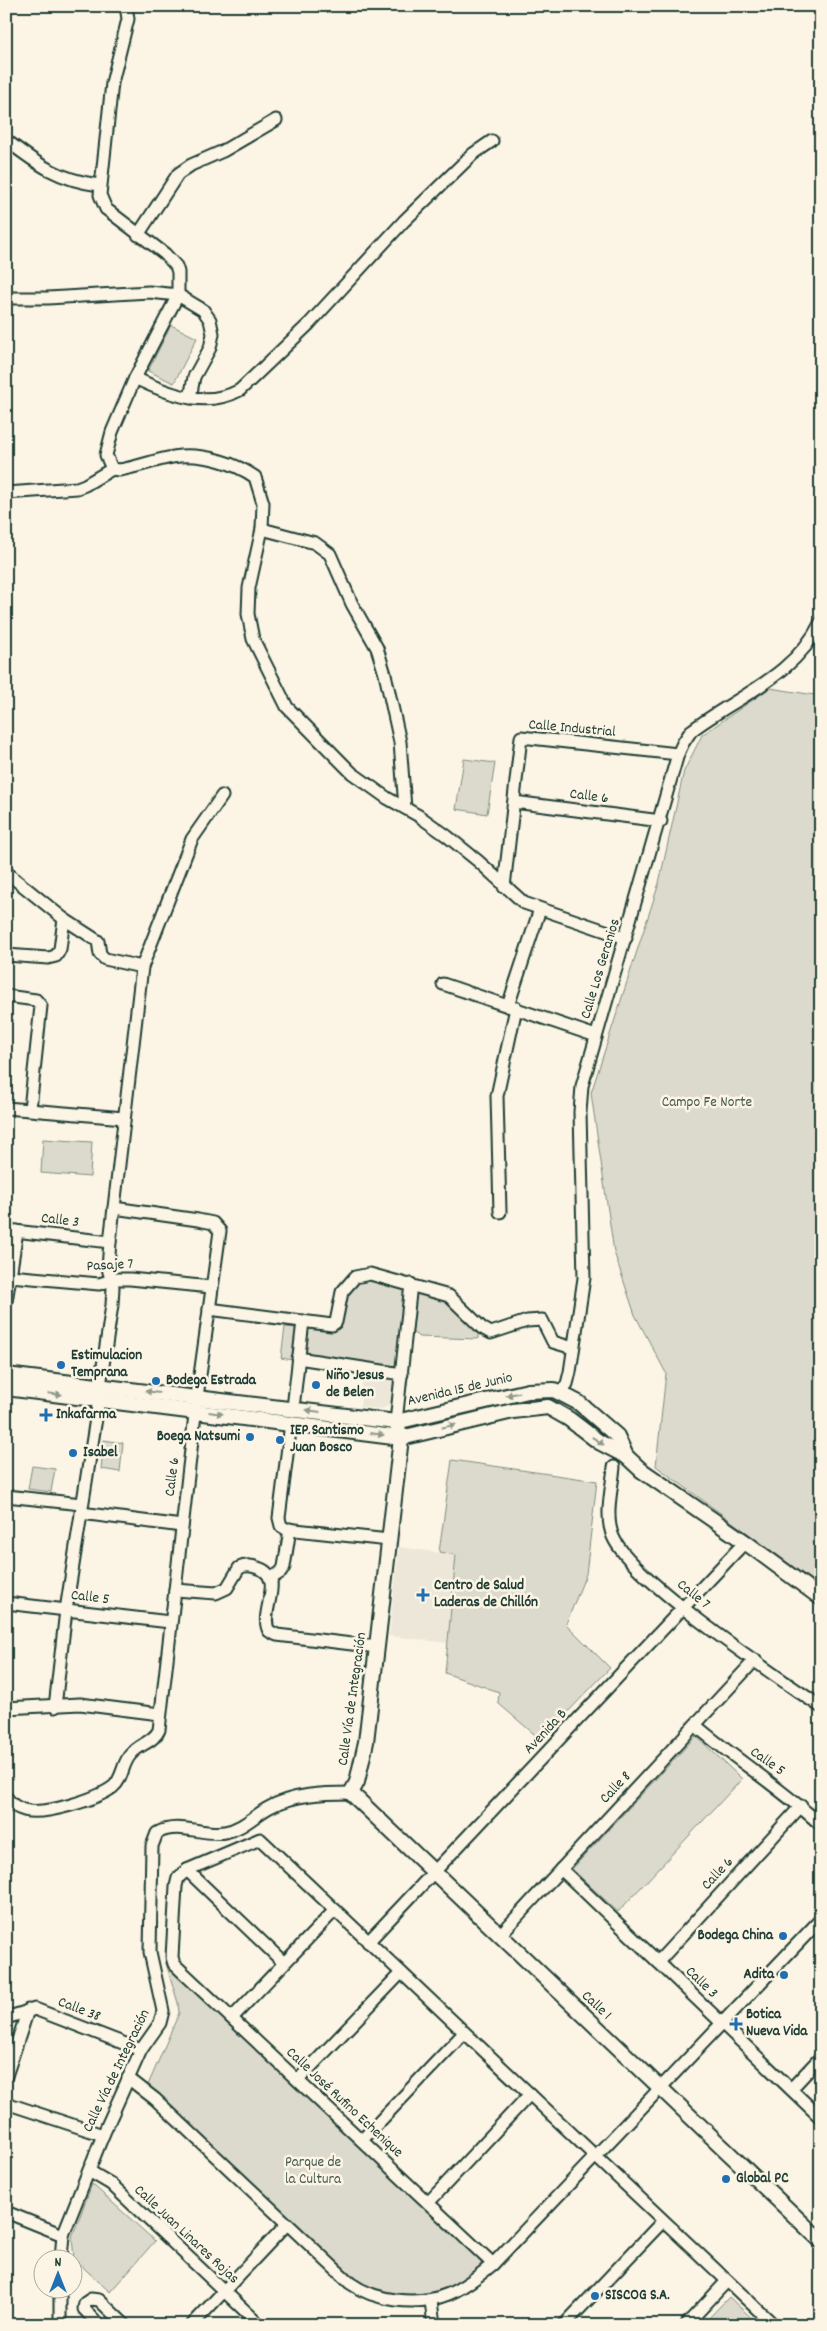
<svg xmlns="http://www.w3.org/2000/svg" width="827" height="2331" font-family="Dekko,sans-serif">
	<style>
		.built { fill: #ece7d8 }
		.green { fill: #dcdacc; stroke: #7e8c80 }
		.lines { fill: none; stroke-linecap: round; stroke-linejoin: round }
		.minor-casing { stroke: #1f3d34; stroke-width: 15 }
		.tertiary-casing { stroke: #1f3d34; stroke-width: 18 }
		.minor { stroke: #fcf5e5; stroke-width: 11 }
		.tertiary { stroke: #fcf5e5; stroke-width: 14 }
		.oneway { fill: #8e998c }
		.poi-dot { fill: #1f6fb2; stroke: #fcf5e5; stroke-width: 2 }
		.labels { text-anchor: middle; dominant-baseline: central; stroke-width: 5; stroke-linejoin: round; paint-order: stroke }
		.street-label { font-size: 15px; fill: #1f3d34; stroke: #fcf5e5 }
		.park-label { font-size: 15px; fill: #455c52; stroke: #fcf5e5 }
		.poi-label { font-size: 15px; font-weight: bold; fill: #1f3d34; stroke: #fcf5e5; text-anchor: start }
	</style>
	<rect width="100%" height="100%" fill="#fcf5e5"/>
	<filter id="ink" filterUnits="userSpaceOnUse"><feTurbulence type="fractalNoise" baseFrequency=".02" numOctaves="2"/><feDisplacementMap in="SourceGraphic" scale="10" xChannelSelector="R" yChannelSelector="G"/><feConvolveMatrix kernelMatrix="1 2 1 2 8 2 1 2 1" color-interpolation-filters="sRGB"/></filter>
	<g filter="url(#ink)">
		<g class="built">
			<polygon points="363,1376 394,1379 392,1404 382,1409 360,1407"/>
			<polygon points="399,1547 456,1555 448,1643 389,1636"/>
		</g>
		<g class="green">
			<polygon points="171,325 197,338 174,383 148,371"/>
			<polygon points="770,688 821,696 821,1587 656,1466 666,1373 635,1315 614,1252 591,1093 659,883 684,771 702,735"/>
			<polygon points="464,759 495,763 487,814 456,809"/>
			<polygon points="43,1139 92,1142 90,1177 41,1173"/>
			<polygon points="363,1277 405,1288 399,1366 395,1369 305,1355 309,1324 338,1329 344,1294"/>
			<polygon points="416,1291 434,1292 478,1332 478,1339 419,1337 412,1332"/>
			<polygon points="285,1327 297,1328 293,1360 281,1358"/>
			<polygon points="104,1440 123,1443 120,1472 101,1469"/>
			<polygon points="452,1460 597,1481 586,1574 566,1624 610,1668 541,1740 498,1703 499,1692 445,1673 456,1555 439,1552"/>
			<polygon points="32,1466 55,1469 51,1492 28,1489"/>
			<polygon points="696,1736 742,1779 618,1912 572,1869"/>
			<path d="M165,1960L479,2259L482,2266L479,2270C470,2276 460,2285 449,2289C419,2302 382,2296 354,2281L148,2085L179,2013L178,2003Z"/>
			<polygon points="92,2184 155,2241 110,2292 74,2259 72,2237"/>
			<polygon points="729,2297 759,2325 702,2325"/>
		</g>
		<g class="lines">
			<g class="minor-casing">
				<g id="minor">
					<path d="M126,6L128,19L112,83L100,195L106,209L165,254L176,266L178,272V295L135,378L112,432L106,455L112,469L119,470C139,467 159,458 180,456C205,454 235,463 255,477L263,503L262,529L249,588L248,614L253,639L287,707L352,773L387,798L419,816L447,836L478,861L524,903L626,938"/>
					<path d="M6,140C37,164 59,180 99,185"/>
					<polyline points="138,235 178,174 191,165 223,151 276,120"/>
					<polyline points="6,298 48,298 149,292 178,295 203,310 210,320 213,334 210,348 194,377 190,398"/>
					<path d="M135,378C168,394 205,409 240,390L309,324L404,221L473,154L492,141"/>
					<polyline points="6,493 77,488 85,485 112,469"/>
					<polyline points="262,529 315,543 330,554 352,604 377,648 385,674 400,742 405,808"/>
					<polyline points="514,802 661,821"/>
					<polyline points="6,872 64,919 98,941 100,954 105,959 142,967"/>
					<polyline points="504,887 521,737 678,754"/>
					<polyline points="6,955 48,958 56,956 60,949 64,919"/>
					<polyline points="443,984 596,1036"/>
					<polyline points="6,996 36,1000 41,1006 30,1109"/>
					<polyline points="508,1006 540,909"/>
					<polyline points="6,1108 124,1118"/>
					<polyline points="500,1212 497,1096 516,1008"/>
					<polyline points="6,1230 110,1242"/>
					<polyline points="10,1276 99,1284 116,1279 130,1279 211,1287"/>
					<polyline points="6,1302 17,1231"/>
					<polyline points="209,1309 332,1325 336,1322 342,1292 355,1277 370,1274 449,1296 482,1328 491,1333 527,1321 542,1320 553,1342 573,1348"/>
					<polyline points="298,1358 402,1374"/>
					<polyline points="100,1386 112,1305 113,1287 108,1268 110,1242 142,967 192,839 222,796"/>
					<path d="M561,1392L567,1384L570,1372L584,1278L580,1112L582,1086L678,754L683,743L691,731C737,696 794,677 821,622"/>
					<polyline points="293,1408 303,1321"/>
					<polyline points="396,1422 411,1284"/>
					<polyline points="291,1423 279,1518 281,1526 286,1529 389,1540"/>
					<path d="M614,1467C612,1488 605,1514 612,1534C626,1577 778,1677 821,1707"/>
					<polyline points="6,1496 82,1504"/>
					<polyline points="81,1513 182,1526"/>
					<polyline points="270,1579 281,1572 284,1567 290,1529"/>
					<path d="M175,1590L216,1593L227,1588L239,1568C245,1565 251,1565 258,1568C287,1577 258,1613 269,1631L277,1635L377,1647"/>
					<polyline points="6,1603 170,1622"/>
					<polyline points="55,1707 66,1610 99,1399"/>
					<polyline points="6,1708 80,1704 160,1714"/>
					<path d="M695,1725C736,1760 781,1788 821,1825"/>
					<path d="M6,1797C11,1804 16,1808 24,1810C44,1816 97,1799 113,1787C123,1779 122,1763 131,1754C139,1744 154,1742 159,1730L197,1397L220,1231L213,1223L198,1220L114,1208"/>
					<polyline points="561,1869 821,2118"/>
					<polyline points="187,1870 284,1963"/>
					<polyline points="499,1936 755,1660"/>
					<polyline points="368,1942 745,1542"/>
					<polyline points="658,1962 801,1806"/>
					<polyline points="6,2018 35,2009 141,2050"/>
					<polyline points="232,2018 335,1910"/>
					<polyline points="6,2076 28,2010"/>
					<path d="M128,2078L155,2099L350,2283C364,2293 379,2298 396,2300C439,2305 461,2291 493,2264L821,1919"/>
					<polyline points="298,2080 401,1973"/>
					<polyline points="791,2089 821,2057"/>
					<polyline points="6,2103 103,2135"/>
					<polyline points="362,2140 464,2033"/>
					<polyline points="89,2171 111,2184 260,2325"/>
					<polyline points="428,2203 530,2094"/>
					<polyline points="6,2212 63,2235"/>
					<path d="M61,2258L63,2235L103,2135L141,2050L160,2023L163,2011L150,1952L152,1846L157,1833C179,1821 202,1836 225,1832C242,1829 254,1816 268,1808C293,1794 323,1793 351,1793"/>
					<polyline points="493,2264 174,1964 172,1957 176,1886 178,1878 187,1870 260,1839 774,2325"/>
					<polyline points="60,2288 60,2325"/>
					<polyline points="431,2301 434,2325"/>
					<polyline points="99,2325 84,2309 85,2303 91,2299 99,2300 125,2325"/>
					<polyline points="192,2325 287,2224"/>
					<polyline points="564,2325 663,2221"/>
					<polyline points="686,2325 727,2281"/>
				</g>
			</g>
			<g class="tertiary-casing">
				<g id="tertiary">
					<polyline points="6,1375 396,1422 528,1391 554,1390 579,1403 617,1436 626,1456 641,1470 745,1542 821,1598"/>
					<polyline points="6,1388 401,1438 513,1411 548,1407 569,1419 599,1442 626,1456"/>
					<polyline points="396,1422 401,1438 366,1742 357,1782 351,1793 821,2241"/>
				</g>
			</g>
			<use href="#minor" class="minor"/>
			<use href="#tertiary" class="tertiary"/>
		</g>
		<defs><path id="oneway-solid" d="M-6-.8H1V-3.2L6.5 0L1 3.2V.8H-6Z" transform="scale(1.25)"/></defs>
		<g class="oneway">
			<use href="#oneway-solid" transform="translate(152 1392) rotate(-173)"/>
			<use href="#oneway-solid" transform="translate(55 1394) rotate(6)"/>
			<use href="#oneway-solid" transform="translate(513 1394) rotate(168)"/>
			<use href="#oneway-solid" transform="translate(313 1411) rotate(-172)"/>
			<use href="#oneway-solid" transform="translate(216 1413) rotate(7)"/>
			<use href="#oneway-solid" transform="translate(449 1426) rotate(-13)"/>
			<use href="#oneway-solid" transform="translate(377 1434) rotate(8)"/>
			<use href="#oneway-solid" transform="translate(598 1441) rotate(34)"/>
		</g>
	</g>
	<g class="poi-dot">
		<circle cx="61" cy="1365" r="5"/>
		<circle cx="156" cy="1381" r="5"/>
		<circle cx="316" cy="1385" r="5"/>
		<path d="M43.5 1407.5h5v5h5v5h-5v5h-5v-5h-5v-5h5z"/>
		<circle cx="250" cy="1437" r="5"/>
		<circle cx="280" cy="1440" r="5"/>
		<circle cx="73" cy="1453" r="5"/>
		<path d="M420.5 1587.5h5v5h5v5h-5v5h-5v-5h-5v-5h5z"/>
		<circle cx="783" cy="1936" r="5"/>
		<circle cx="784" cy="1975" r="5"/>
		<path d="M733.5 2016.5h5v5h5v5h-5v5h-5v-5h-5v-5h5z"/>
		<circle cx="726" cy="2179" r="5"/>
		<circle cx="595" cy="2296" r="5"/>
	</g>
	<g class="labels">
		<g class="street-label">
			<text transform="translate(572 729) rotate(5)">Calle Industrial</text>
			<text transform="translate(589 797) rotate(7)">Calle 6</text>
			<text transform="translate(601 969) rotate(-73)">Calle Los Geranios</text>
			<text transform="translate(60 1221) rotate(7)">Calle 3</text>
			<text transform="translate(110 1266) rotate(-3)">Pasaje 7</text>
			<text transform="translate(460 1390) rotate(-13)">Avenida 15 de Junio</text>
			<text transform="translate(173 1477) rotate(-83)">Calle 6</text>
			<text transform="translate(693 1595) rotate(39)">Calle 7</text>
			<text transform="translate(90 1598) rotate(7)">Calle 5</text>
			<text transform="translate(353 1699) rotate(-82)">Calle Vía de Integración</text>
			<text transform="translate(546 1732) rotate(-47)">Avenida B</text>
			<text transform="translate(767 1762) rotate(35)">Calle 5</text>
			<text transform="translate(616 1788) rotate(-47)">Calle 8</text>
			<text transform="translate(718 1874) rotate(-47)">Calle 6</text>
			<text transform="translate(701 1983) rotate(44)">Calle 3</text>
			<text transform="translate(596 2006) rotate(43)">Calle 1</text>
			<text transform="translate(79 2010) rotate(21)">Calle 38</text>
			<text transform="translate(117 2071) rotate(-64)">Calle Vía de Integración</text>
			<text transform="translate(344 2103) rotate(43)">Calle José Rufino Echenique</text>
			<text transform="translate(186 2235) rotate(43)">Calle Juan Linares Rojas</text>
		</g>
		<g class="park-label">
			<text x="707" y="1103">Campo Fe Norte</text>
			<text x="313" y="2163">Parque de<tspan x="313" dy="17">la Cultura</tspan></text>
		</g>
		<g class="poi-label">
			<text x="71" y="1356">Estimulacion<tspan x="71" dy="17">Temprana</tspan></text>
			<text x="326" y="1376">Niño Jesus<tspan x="326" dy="17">de Belen</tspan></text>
			<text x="166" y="1381">Bodega Estrada</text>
			<text x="56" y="1415">Inkafarma</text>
			<text x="290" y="1431">IEP Santismo<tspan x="290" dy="17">Juan Bosco</tspan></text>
			<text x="240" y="1437" text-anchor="end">Boega Natsumi</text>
			<text x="83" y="1453">Isabel</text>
			<text x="434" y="1586">Centro de Salud<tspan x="434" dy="17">Laderas de Chillón</tspan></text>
			<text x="773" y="1936" text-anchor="end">Bodega China</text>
			<text x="774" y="1975" text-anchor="end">Adita</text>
			<text x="746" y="2015">Botica<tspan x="746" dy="17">Nueva Vida</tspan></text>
			<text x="736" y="2179">Global PC</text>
			<text x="605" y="2296">SISCOG S.A.</text>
		</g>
	</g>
	<rect width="827" height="2331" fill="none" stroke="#fcf5e5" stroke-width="25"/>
	<rect x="12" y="12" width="802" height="2306" fill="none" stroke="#1f3d34" stroke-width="2" filter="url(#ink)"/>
	<g transform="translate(58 2274)"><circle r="24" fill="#fcf5e5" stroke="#a4ab9e"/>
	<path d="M0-4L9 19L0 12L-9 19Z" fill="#1f6fb2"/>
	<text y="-8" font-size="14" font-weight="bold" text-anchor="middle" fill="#1f3d34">N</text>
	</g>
</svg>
